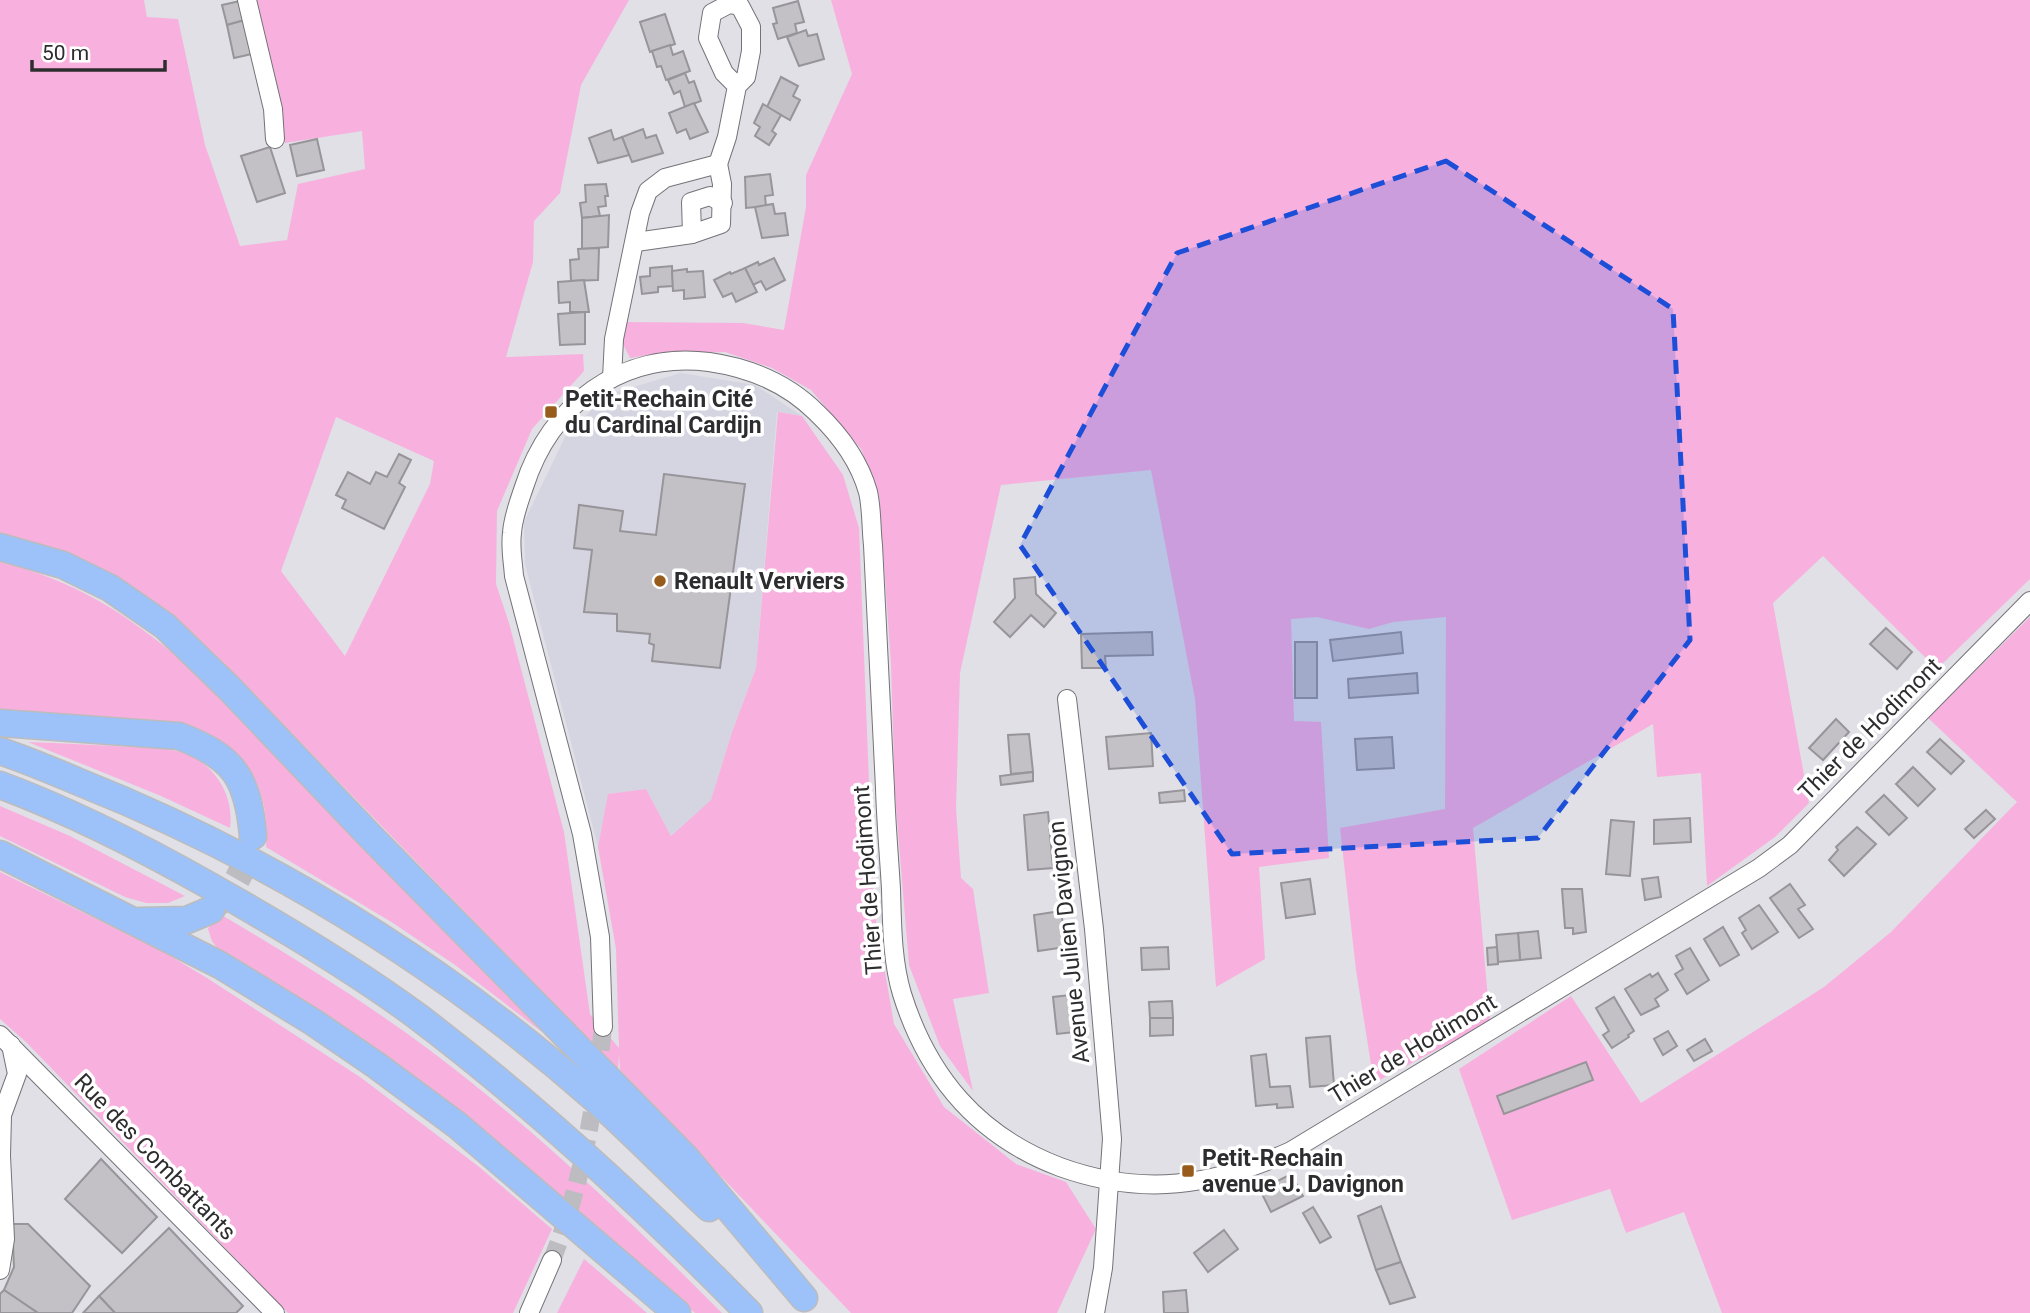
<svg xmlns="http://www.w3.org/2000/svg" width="2030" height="1313" font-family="Roboto,sans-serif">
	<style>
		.built { fill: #d5d5e2 }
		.green { fill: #f8b1de; fill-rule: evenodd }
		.building { fill: #c4c1c6; stroke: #979599; stroke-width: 2 }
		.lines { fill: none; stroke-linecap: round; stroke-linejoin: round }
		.minor-tunnel { stroke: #bcbcc1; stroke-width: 18; stroke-dasharray: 18 9; stroke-linecap: butt }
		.highway-tunnel { stroke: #bcbcc1; stroke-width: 26; stroke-dasharray: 26 13; stroke-linecap: butt }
		.minor-casing { stroke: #737378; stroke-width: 20 }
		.highway-casing { stroke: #bcbcbc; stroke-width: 29 }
		.minor { stroke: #fff; stroke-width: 18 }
		.highway { stroke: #9dc2fa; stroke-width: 26 }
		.marked { fill: #1d4ed8; fill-opacity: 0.2; stroke: #1d4ed8; stroke-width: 5; stroke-dasharray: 14 9; stroke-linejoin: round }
		.poi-dot { fill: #975c1b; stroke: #fff; stroke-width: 2.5 }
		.labels { text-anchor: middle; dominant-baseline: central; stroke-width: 7; stroke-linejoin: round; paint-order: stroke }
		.poi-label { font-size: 23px; font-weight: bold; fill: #2d2d2f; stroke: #fff; text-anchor: start }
		.street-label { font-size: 23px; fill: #2d2d2f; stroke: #fff }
	</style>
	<rect width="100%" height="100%" fill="#e0e0e6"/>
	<polygon class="built" points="681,373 755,385 802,416 777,412 756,668 732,732 711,801 671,836 646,789 609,794 598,847 525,564 524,522 565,437 606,395"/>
	<g class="green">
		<path d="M0,0H144L147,17L178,19L205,145L240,246L287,240L298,184L365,169L362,131L285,143L255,0H629L581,85L560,193L534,221L533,262L506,357L583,354L584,371L532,429L497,511L496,584L509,623L564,832L590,1014L619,1048L616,949L598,847L608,794L646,789L671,836L711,800L732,732L756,668L778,412L802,416L843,475L859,528L874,909L894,1024L944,1107L1016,1164L1066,1182L1096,1229L1057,1313H851L620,1070L619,1054L618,1070L216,655L151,599L116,577L0,535ZM336,417L434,461L430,484L345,656L281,571Z"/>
		<polygon points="831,0 2030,0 2030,579 1937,669 1823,556 1773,603 1809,803 1775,837 1707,886 1701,773 1657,777 1653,724 1473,828 1490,1022 1374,1083 1356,970 1340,828 1445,809 1446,617 1393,622 1369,629 1317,617 1291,619 1294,721 1321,722 1329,858 1259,867 1265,959 1216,987 1195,699 1151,470 1001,485 960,673 956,808 961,878 973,889 989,993 953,999 973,1091 940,1046 909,965 895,795 891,663 879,495 861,449 811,390 772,368 725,352 647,355 630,358 621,340 623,322 743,323 784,330 806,207 806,175 852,74"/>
		<path d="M0,562C76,581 125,613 184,662L542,1032L455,965L393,923L266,847C271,779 238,735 171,723L0,710Z"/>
		<polygon points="2030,617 2030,1313 1722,1313 1684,1212 1626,1233 1610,1189 1512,1220 1459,1069 1571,996 1641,1103 1824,987 1891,932 2017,802 1928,718"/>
		<path d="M28,742C62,743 96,745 130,747C151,748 174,747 193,757C219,771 234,799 230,828L161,796Z"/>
		<polygon points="0,806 70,836 185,896 168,903 146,903 125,897 0,836"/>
		<polygon points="0,872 162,951 207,978 360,1077 478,1166 552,1229 513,1313 288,1313 27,1043 0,1019"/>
		<path d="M220,914C308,966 393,1019 472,1083C561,1154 642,1233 722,1313H695L546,1186L219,951L212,941L208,929L213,920Z"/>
		<polygon points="584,1259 647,1313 557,1313"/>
	</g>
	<g class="building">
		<polygon points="240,1 245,20 227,25 222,5"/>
		<polygon points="798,1 804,22 795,24 797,33 778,39 773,24 777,23 773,8"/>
		<polygon points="665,14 675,44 650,52 640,22"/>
		<polygon points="245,20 252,54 234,58 227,25"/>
		<polygon points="806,30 808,36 817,34 824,59 799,66 787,37"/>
		<polygon points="670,45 673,55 683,51 690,71 666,80 661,66 657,67 652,51"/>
		<polygon points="685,73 689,83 694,81 701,101 685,107 680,91 674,94 668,80"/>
		<polygon points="781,77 798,86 793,96 800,100 790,120 767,107"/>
		<polygon points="694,103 708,132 690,139 686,129 677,133 669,113"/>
		<polygon points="763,104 781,115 772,131 776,134 769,145 755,136 760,127 754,123"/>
		<polygon points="643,129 646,138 656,135 663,153 632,162 622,137"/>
		<polygon points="611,130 614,140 622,137 629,155 598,163 589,138"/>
		<polygon points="317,139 324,170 297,176 290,145"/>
		<polygon points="270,147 285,193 257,202 241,156"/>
		<polygon points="770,174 773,195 765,196 766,206 746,208 745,177"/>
		<polygon points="606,184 608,196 605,196 606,206 598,207 600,216 582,218 580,203 586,202 585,185"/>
		<polygon points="773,204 775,214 785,213 788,235 762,238 755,207"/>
		<polygon points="609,215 608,247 582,249 582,218"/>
		<polygon points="599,248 598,280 571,281 570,260 579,259 578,249"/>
		<polygon points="774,258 785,280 766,290 761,281 753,285 745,268 758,262 759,265"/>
		<polygon points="672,266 673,286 658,287 658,292 642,294 640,277 650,276 650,268"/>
		<polygon points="745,268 757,292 736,302 732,293 723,297 714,280 730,272 731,274"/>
		<polygon points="687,269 687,272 703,271 705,297 684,299 684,290 673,291 672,271"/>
		<polygon points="584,280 589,312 570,312 570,302 559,303 558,282"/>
		<polygon points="585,312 585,344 560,345 558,314"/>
		<polygon points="399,454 411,460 399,483 405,487 384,529 342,508 346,500 336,495 348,472 370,484 376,472 387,477"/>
		<polygon points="664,474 745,484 720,668 652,661 654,645 649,643 650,634 617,631 617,614 584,612 592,550 574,548 579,505 623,511 620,531 656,535"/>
		<polygon points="1035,577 1036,594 1056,613 1044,627 1031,615 1010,637 994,622 1015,598 1014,579"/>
		<polygon points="1886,628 1912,652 1897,669 1870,644"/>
		<polygon points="1152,632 1153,655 1105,656 1106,668 1082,668 1081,634"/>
		<polygon points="1401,632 1403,653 1333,661 1330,640"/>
		<rect x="1295" y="642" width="22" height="56"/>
		<polygon points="1417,673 1418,693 1349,698 1348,679"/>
		<polygon points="1836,719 1849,732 1823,760 1809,748"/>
		<polygon points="1151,733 1153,766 1109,769 1106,737"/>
		<polygon points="1029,734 1033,772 1011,774 1008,735"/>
		<polygon points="1392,737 1394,768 1357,770 1355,739"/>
		<polygon points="1940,739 1964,761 1951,774 1927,752"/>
		<polygon points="1913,767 1935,789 1918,806 1896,784"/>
		<polygon points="1033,772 1033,781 1001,785 1000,776"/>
		<polygon points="1184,790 1185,801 1160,803 1159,793"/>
		<polygon points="1884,795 1907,818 1889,835 1866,812"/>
		<polygon points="1986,810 1995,819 1974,838 1965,829"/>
		<polygon points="1048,812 1053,868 1028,870 1024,815"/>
		<polygon points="1690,818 1691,842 1654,844 1654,820"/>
		<polygon points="1611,820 1634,822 1630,876 1606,874"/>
		<polygon points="1857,827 1876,844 1844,876 1829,860 1838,850 1836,847"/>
		<polygon points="1658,877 1661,897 1645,900 1642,879"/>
		<polygon points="1310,879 1315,914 1286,918 1281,883"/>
		<polygon points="1790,884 1805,905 1798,909 1813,929 1799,938 1770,898"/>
		<polygon points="1562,889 1582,889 1586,932 1573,934 1573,928 1565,928"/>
		<polygon points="1759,905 1778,932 1752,949 1742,933 1746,930 1739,918"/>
		<polygon points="1061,911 1066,947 1038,951 1034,915"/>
		<polygon points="1723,927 1739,955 1720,966 1704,939"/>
		<polygon points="1538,931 1541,958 1520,960 1518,933"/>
		<polygon points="1518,933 1520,960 1498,962 1496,935"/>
		<polygon points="1168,947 1169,969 1142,970 1141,948"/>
		<polygon points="1497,947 1498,964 1488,965 1487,948"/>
		<polygon points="1690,948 1709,980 1687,994 1675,974 1683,969 1676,956"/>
		<polygon points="1658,973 1668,990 1655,999 1659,1006 1641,1015 1625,989 1650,974 1652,977"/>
		<polygon points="1079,994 1083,1031 1057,1034 1053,997"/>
		<polygon points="1614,997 1634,1031 1628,1035 1629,1037 1612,1048 1603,1035 1609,1031 1596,1008"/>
		<polygon points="1172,1001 1173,1018 1150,1018 1149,1002"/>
		<polygon points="1150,1018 1173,1018 1173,1035 1150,1036"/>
		<polygon points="1668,1031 1677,1046 1663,1055 1654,1039"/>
		<polygon points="1330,1036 1334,1085 1310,1087 1306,1038"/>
		<polygon points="1705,1039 1712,1051 1694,1061 1687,1050"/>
		<polygon points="1266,1054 1270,1087 1290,1086 1293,1107 1277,1108 1277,1104 1256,1106 1251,1056"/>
		<polygon points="1586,1062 1593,1080 1504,1114 1497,1096"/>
		<polygon points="101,1159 157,1217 122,1253 65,1199"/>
		<polygon points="1291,1174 1303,1196 1271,1212 1260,1190"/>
		<polygon points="1381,1206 1401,1262 1376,1270 1358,1216"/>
		<polygon points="1313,1207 1331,1237 1320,1243 1303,1213"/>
		<polygon points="12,1224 28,1224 90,1286 72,1313 38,1313 4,1290 14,1267"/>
		<polygon points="169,1228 243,1306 236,1313 115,1313 99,1296"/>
		<polygon points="1224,1230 1238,1249 1208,1272 1194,1253"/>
		<polygon points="1401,1262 1415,1297 1390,1304 1376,1270"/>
		<polygon points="4,1290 38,1313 0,1313 0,1294"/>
		<polygon points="1186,1290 1188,1313 1164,1313 1163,1292"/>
		<polygon points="99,1296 115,1313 83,1313"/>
	</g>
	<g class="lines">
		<path class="minor-tunnel" d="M552,1260C582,1184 595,1108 603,1027"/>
		<path class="highway-tunnel" d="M212,909C236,888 245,869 252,838"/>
		<g class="minor-casing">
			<g id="minor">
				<polyline points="247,0 273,109 275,139"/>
				<polyline points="692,234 691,202 710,196 723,203"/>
				<polyline points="636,242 692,234 721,224 722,184 718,164"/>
				<polyline points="612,378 614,339 640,213 648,191 665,178 718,164 727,137 737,86 746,77 751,51 751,27 740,6 729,4 712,13 708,38 724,73 737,86"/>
				<polyline points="1067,699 1094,929 1112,1139 1103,1268 1095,1313"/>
				<path d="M603,1027L600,937L582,834L514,576C513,562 510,547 512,533C513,517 519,502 524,487C550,405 621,351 709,362C751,368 787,383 817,413C840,435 859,460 868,492C872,509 871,528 873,545C877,626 881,707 885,788C886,822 889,855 891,889C892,923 892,961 902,994C928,1077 978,1136 1060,1167C1143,1197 1213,1186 1291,1151L1759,868L1790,845L2030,601"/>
				<polyline points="0,1035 275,1313"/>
				<polyline points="0,1270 5,1239 1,1156 2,1115 17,1074 11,1045"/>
				<polyline points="529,1313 552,1260"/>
			</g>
		</g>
		<g class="highway-casing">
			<g id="highway">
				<polyline points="0,547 63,565 110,588 165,626 229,688 371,837 687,1159 804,1298"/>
				<path d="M0,723L179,736C234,757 248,778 253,836"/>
				<path d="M0,751C27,760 53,771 79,782C267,857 441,964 594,1098C633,1133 670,1171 709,1208"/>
				<path d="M0,785C73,812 143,848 210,886C281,926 352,968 417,1016C536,1106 645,1207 749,1313"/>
				<polyline points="0,854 220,965 313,1022 376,1065 457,1125 677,1313"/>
				<polyline points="140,921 187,920 211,910"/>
			</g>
		</g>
		<use href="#minor" class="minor"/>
		<use href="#highway" class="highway"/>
	</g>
	<path class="marked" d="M1446,161L1673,309L1690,640L1538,838L1232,854L1020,545L1177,253Z"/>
	<g class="poi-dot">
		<rect x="544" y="405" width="14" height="14" rx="3.5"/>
		<circle cx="660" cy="581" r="7"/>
		<rect x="1181" y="1164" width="14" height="14" rx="3.5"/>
	</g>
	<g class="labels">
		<g class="poi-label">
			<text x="565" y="399">Petit-Rechain Cité<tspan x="565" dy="26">du Cardinal Cardijn</tspan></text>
			<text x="674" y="581">Renault Verviers</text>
			<text x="1202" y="1158">Petit-Rechain<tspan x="1202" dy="26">avenue J. Davignon</tspan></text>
		</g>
		<g class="street-label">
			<text transform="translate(1870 729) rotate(-45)">Thier de Hodimont</text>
			<text transform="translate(868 880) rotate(-94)">Thier de Hodimont</text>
			<text transform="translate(1069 942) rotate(-96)">Avenue Julien Davignon</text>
			<text transform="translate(1413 1049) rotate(-31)">Thier de Hodimont</text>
			<text transform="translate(155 1157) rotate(46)">Rue des Combattants</text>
		</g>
	</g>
	<path d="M32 60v10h133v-10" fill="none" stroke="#2d2d2f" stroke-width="3.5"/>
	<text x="42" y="60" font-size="21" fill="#2d2d2f" stroke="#ffffff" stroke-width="5" paint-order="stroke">50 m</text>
</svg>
